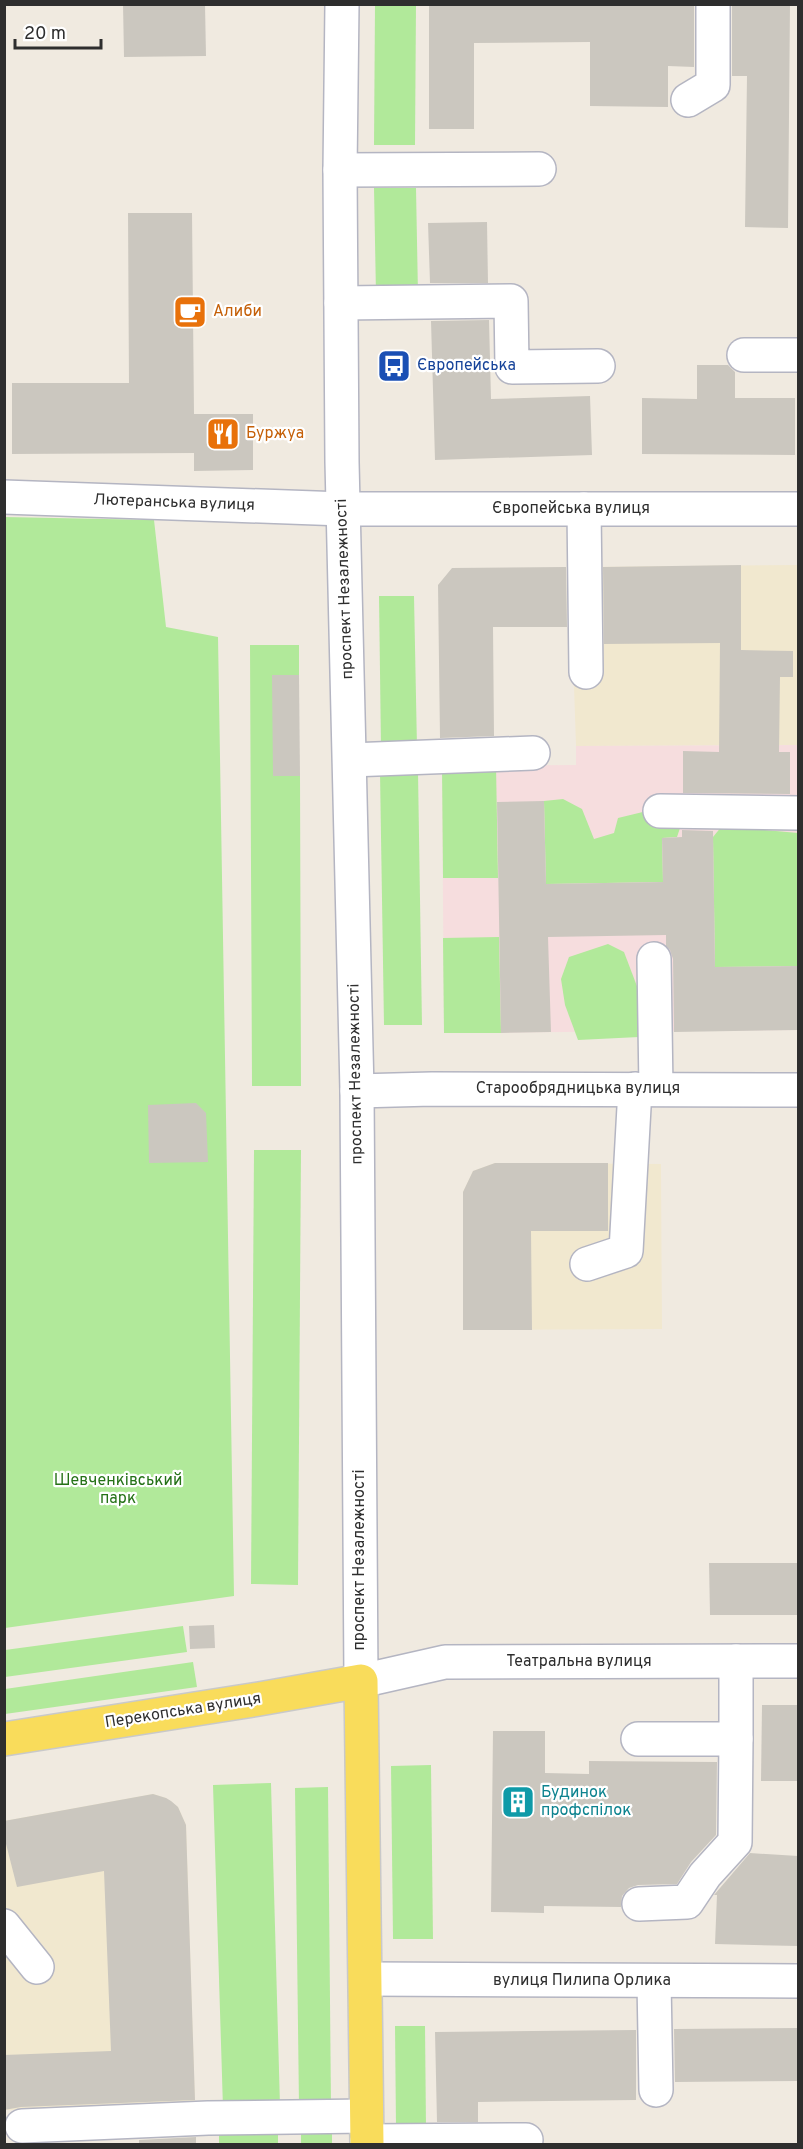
<svg xmlns="http://www.w3.org/2000/svg" width="803" height="2149" font-family="Overpass,sans-serif">
	<style>
		.education { fill: #f1e8cf }
		.medical { fill: #f6ddde }
		.green { fill: #b1e99a }
		.building { fill: #cbc7bf }
		.lines { fill: none; stroke-linecap: round; stroke-linejoin: round }
		.minor-casing { stroke: #b4b5c2; stroke-width: 36 }
		.major-casing { stroke: #c9c9c9; stroke-width: 36 }
		.minor { stroke: #fff; stroke-width: 33 }
		.major { stroke: #f9dc5b; stroke-width: 33 }
		.labels { text-anchor: middle; dominant-baseline: central; stroke-width: 4.5; stroke-linejoin: round; paint-order: stroke }
		.food-label { font-size: 16px; fill: #c56008; stroke: #fff; text-anchor: start }
		.transit-label { font-size: 16px; fill: #164399; stroke: #fff; text-anchor: start }
		.street-label { font-size: 16px; fill: #2e2e2e; stroke: #fff }
		.park-label { font-size: 16px; fill: #257217; stroke: #fff }
		.culture-label { font-size: 16px; fill: #0d838f; stroke: #fff; text-anchor: start }
	</style>
	<rect width="100%" height="100%" fill="#f0eae0"/>
	<g class="education">
		<polygon points="798,565 798,745 576,746 572,628 585,567"/>
		<polygon points="495,1163 661,1164 662,1329 463,1330 463,1192 473,1171"/>
		<polygon points="153,1794 166,1798 178,1807 186,1825 195,2104 5,2110 4,1821"/>
	</g>
	<polygon class="medical" points="798,745 798,1030 444,1033 442,766 576,765 576,746"/>
	<g class="green">
		<polygon points="375,5 416,5 415,145 374,145"/>
		<polygon points="374,188 416,188 418,294 376,295"/>
		<polygon points="4,517 154,520 166,627 218,637 234,1596 5,1628"/>
		<polygon points="379,596 414,596 417,748 381,749"/>
		<polygon points="250,645 299,645 299,675 273,675 273,776 300,776 301,1086 252,1086"/>
		<polygon points="496,765 498,878 443,878 442,766"/>
		<polygon points="418,772 422,1025 384,1025 380,773"/>
		<polygon points="563,799 582,809 594,839 614,833 618,818 651,810 682,822 677,837 662,838 663,882 546,884 544,801"/>
		<polygon points="722,826 798,833 798,966 715,967 713,837"/>
		<polygon points="499,937 501,1033 444,1033 443,938"/>
		<polygon points="608,944 624,952 646,1010 639,1037 578,1040 565,1005 561,979 569,957"/>
		<polygon points="254,1150 301,1150 298,1585 251,1584"/>
		<polygon points="183,1626 187,1652 5,1677 5,1650"/>
		<polygon points="193,1662 197,1687 5,1714 5,1689"/>
		<polygon points="431,1765 433,1939 393,1939 391,1766"/>
		<polygon points="271,1783 280,2106 223,2108 213,1785"/>
		<polygon points="328,1787 331,2106 299,2106 295,1788"/>
		<polygon points="395,2026 425,2026 426,2127 396,2128"/>
		<polygon points="332,2130 332,2144 301,2144 301,2131"/>
		<polygon points="278,2131 278,2144 219,2144 219,2133"/>
	</g>
	<g class="building">
		<polygon points="123,4 205,4 206,56 124,57"/>
		<polygon points="429,4 694,4 694,67 668,66 668,107 590,106 590,42 474,43 474,129 429,129"/>
		<polygon points="732,4 790,4 788,228 745,227 747,76 732,76"/>
		<polygon points="128,213 192,213 194,414 253,414 253,470 194,471 194,453 12,454 12,383 129,383"/>
		<polygon points="487,222 488,283 430,283 428,223"/>
		<polygon points="489,320 491,399 590,396 592,455 435,460 431,321"/>
		<polygon points="697,365 728,365 735,372 735,398 795,398 795,455 642,454 642,398 697,399"/>
		<polygon points="741,565 741,650 793,651 793,677 780,677 779,752 790,752 790,794 683,793 683,751 719,752 720,643 604,644 603,567"/>
		<polygon points="566,567 567,627 493,627 494,736 440,738 438,585 452,568"/>
		<polygon points="272,675 299,675 300,776 273,776"/>
		<polygon points="544,801 546,884 663,882 662,838 682,837 682,830 713,831 715,967 798,966 798,1030 674,1032 673,959 670,950 666,946 666,935 548,937 551,1032 501,1033 497,802"/>
		<polygon points="196,1103 206,1113 208,1162 149,1163 148,1105"/>
		<polygon points="495,1163 608,1163 608,1231 531,1231 532,1330 463,1330 463,1192 473,1171"/>
		<polygon points="709,1563 798,1563 798,1615 710,1615"/>
		<polygon points="214,1625 215,1648 190,1649 189,1626"/>
		<polygon points="762,1705 798,1705 798,1781 761,1781"/>
		<polygon points="493,1731 545,1731 545,1773 589,1774 589,1761 717,1762 716,1835 691,1862 677,1884 638,1885 629,1888 622,1896 621,1907 544,1906 544,1913 491,1912"/>
		<polygon points="153,1794 166,1798 171,1801 178,1807 186,1825 195,2100 21,2107 4,2110 4,2055 111,2051 104,1871 17,1887 4,1836 4,1821"/>
		<polygon points="750,1853 798,1856 798,1946 715,1944 717,1895 714,1895"/>
		<polygon points="798,2028 798,2081 675,2082 674,2029"/>
		<polygon points="636,2030 636,2100 478,2102 478,2122 437,2122 435,2032"/>
		<polygon points="196,2137 196,2145 139,2145 139,2140"/>
	</g>
	<g class="lines">
		<g class="minor-casing">
			<g id="minor">
				<polyline points="342,4 340,170 342,462 357,1091 361,1681 445,1662 798,1661"/>
				<polyline points="688,100 713,85 713,4"/>
				<polyline points="340,170 539,169"/>
				<polyline points="341,303 511,301 512,367 598,366"/>
				<polyline points="744,355 798,355"/>
				<polyline points="4,497 343,509 798,509"/>
				<polyline points="584,509 586,672"/>
				<polyline points="350,760 533,753"/>
				<polyline points="660,811 798,813"/>
				<polyline points="654,959 656,1089"/>
				<polyline points="357,1091 432,1089 798,1090"/>
				<polyline points="587,1264 626,1251 635,1089"/>
				<polyline points="638,1739 736,1739 736,1661"/>
				<polyline points="639,1904 687,1902 705,1875 735,1842 736,1739"/>
				<polyline points="4,1926 37,1967"/>
				<polyline points="366,1979 798,1981"/>
				<polyline points="654,1982 656,2090"/>
				<polyline points="22,2126 208,2118 366,2116"/>
				<polyline points="367,2141 526,2140"/>
			</g>
		</g>
		<g class="major-casing">
			<polyline id="major" points="4,1739 259,1699 361,1681 367,2144"/>
		</g>
		<use href="#minor" class="minor"/>
		<use href="#major" class="major"/>
	</g>
	<defs>
		<g id="cafe-square" transform="scale(1.725)"><rect x="-9" y="-9" width="18" height="18" rx="4" fill="#e8710a" stroke="#fff"/><path d="M-5.5-4.5H6V0H3Q3 3.5 0 3.5H-2.5Q-5.5 3.5-5.5 0ZM3-3.2v2h1.7v-2ZM-6 4.5H4V6H-6Z" fill="#fff"/></g>
		<g id="bus-square" transform="scale(1.725)"><rect x="-9" y="-9" width="18" height="18" rx="4" fill="#1a4fb4" stroke="#fff"/><path d="M-5-6H5V4H4V6H2V4H-2V6H-4V4H-5ZM-3.5-4V0h7V-4ZM-3.5 1.2v1.5H-2V1.2ZM2 1.2v1.5H3.5V1.2Z" fill="#fff"/></g>
		<g id="restaurant-square" transform="scale(1.725)"><rect x="-9" y="-9" width="18" height="18" rx="4" fill="#e8710a" stroke="#fff"/><path d="M-5-6h1v4h1v-4h1v4h1v-4h1v5L-1.5 .5V6h-2V.5L-5-1ZM5-6V6H3V1.5H1.5Q1.5-4 5-6Z" fill="#fff"/></g>
		<g id="building-square" transform="scale(1.725)"><rect x="-9" y="-9" width="18" height="18" rx="4" fill="#0f9aa8" stroke="#fff"/><path d="M-4-6H4V6H1V3H-1V6H-4ZM-2.5-4.3h1.7v1.8h-1.7ZM.8-4.3h1.7v1.8H.8ZM-2.5-1h1.7V.8h-1.7ZM.8-1h1.7V.8H.8Z" fill="#fff"/></g>
	</defs>
	<g fill-rule="evenodd">
		<use href="#cafe-square" x="190" y="312"/>
		<use href="#bus-square" x="394" y="366"/>
		<use href="#restaurant-square" x="223" y="434"/>
		<use href="#building-square" x="518" y="1802"/>
	</g>
	<g class="labels">
		<g class="food-label">
			<text x="213" y="312">Алиби</text>
			<text x="246" y="434">Буржуа</text>
		</g>
		<g class="transit-label">
			<text x="417" y="366">Європейська</text>
		</g>
		<g class="street-label">
			<text transform="translate(174 503) rotate(2)">Лютеранська вулиця</text>
			<text x="571" y="509">Європейська вулиця</text>
			<text transform="translate(345 589) rotate(-92)">проспект Незалежності</text>
			<text transform="translate(356 1074) rotate(-91)">проспект Незалежності</text>
			<text x="578" y="1089">Старообрядницька вулиця</text>
			<text transform="translate(360 1560) rotate(-90)">проспект Незалежності</text>
			<text x="579" y="1662">Театральна вулиця</text>
			<text transform="translate(183 1711) rotate(-9)">Перекопська вулиця</text>
			<text x="582" y="1981">вулиця Пилипа Орлика</text>
		</g>
		<g class="park-label">
			<text x="118" y="1481">Шевченківський<tspan x="118" dy="18">парк</tspan></text>
		</g>
		<g class="culture-label">
			<text x="541" y="1793">Будинок<tspan x="541" dy="18">профспілок</tspan></text>
		</g>
	</g>
	<rect width="803" height="2149" fill="none" stroke="#2e2e2e" stroke-width="12"/>
	<path d="M15 39v9h86v-9" fill="none" stroke="#2e2e2e" stroke-width="3"/>
	<text x="24" y="39" font-size="18" fill="#2e2e2e" stroke="#ffffff" stroke-width="4.5" paint-order="stroke">20 m</text>
</svg>
